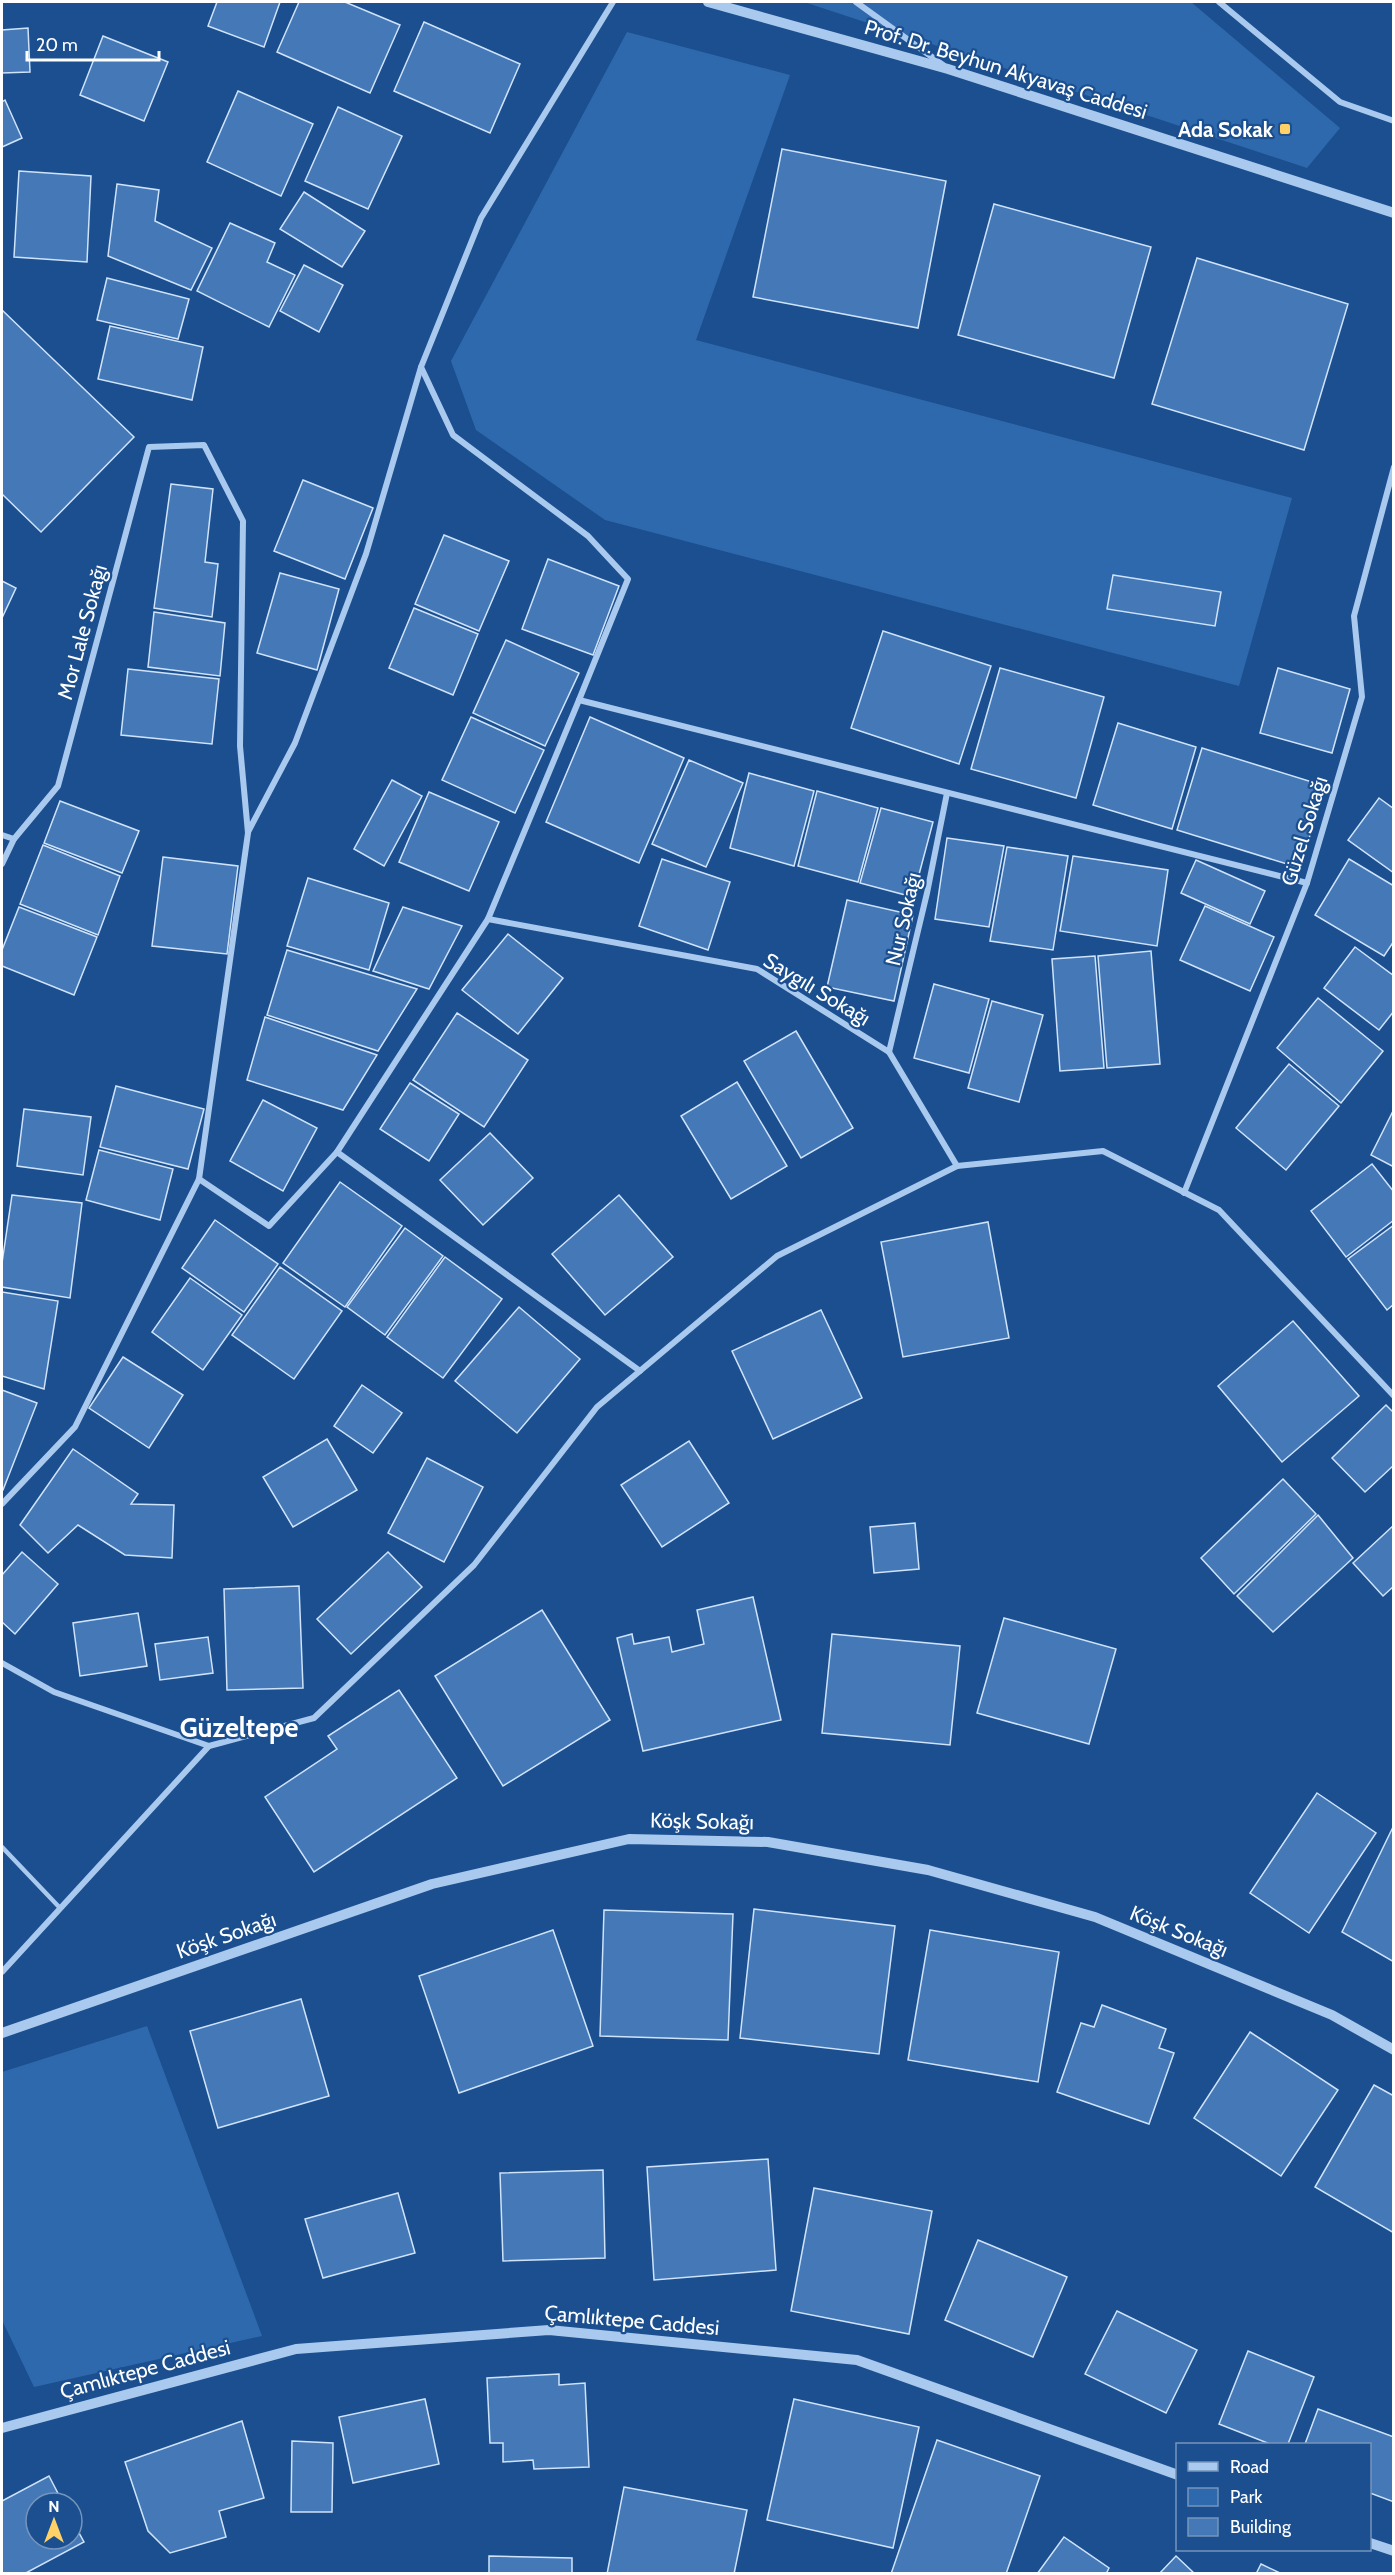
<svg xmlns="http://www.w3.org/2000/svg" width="1395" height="2575" font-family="Cabin,sans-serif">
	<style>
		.green { fill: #2e69ad }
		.building { fill: #4478b7; stroke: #cfe3fa; stroke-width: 1.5 }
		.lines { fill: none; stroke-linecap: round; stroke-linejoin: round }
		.service { stroke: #a9c9ee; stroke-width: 4.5 }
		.minor { stroke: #a9c9ee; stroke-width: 6 }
		.tertiary { stroke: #a9c9ee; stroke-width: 10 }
		.poi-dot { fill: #ffd166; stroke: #1b4f8f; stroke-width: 2 }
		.labels { text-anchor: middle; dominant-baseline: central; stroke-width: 4.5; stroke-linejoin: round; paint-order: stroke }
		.street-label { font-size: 21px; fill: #fff; stroke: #1b4f8f }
		.poi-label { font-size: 21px; font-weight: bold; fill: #fff; stroke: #1b4f8f; text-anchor: end }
		.district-label { font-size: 27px; font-weight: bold; fill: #fff; stroke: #1b4f8f }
	</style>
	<rect width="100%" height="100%" fill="#1b4f8f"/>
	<g class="green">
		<polygon points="804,2 1191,2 1340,128 1307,168"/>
		<polygon points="627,32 790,75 696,340 1292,498 1239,686 605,520 476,430 451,361"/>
		<polygon points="147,2026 262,2336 34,2387 2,2320 2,2072"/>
	</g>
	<g class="building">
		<polygon points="217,2 280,2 264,47 208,26"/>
		<polygon points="299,2 345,2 400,25 370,93 277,52"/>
		<polygon points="424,22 520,64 490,133 394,91"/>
		<polygon points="28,28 30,72 2,73 2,30"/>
		<polygon points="103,36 168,62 144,121 80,95"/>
		<polygon points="238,91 313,124 281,196 207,162"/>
		<polygon points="5,100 22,138 2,147 2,102"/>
		<polygon points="338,107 402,136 368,209 305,181"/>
		<polygon points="782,149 946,181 918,328 753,297"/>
		<polygon points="19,171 91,176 87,262 14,257"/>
		<polygon points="117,184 159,190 155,221 212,248 191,290 108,256"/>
		<polygon points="304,192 365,231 342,267 280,229"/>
		<polygon points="994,204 1151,247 1114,378 958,335"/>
		<polygon points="230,223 275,243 267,262 295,275 269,327 197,291"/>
		<polygon points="1197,258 1348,304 1304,450 1152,404"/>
		<polygon points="304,265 343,285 319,332 280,311"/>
		<polygon points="107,278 189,299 178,339 97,320"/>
		<polygon points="2,310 134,437 41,532 2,494"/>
		<polygon points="110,326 203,347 192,400 98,379"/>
		<polygon points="303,480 373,508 345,579 274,551"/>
		<polygon points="171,484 213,489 205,562 218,564 212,617 154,608"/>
		<polygon points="444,535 509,561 479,631 415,604"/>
		<polygon points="548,559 619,586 593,655 522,629"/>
		<polygon points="280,573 339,589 317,670 257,653"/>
		<polygon points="1113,575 1221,592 1215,626 1107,609"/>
		<polygon points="2,581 16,588 2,618"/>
		<polygon points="414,608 478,634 453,695 389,668"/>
		<polygon points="154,612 225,623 220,676 148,667"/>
		<polygon points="883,631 991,666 959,764 851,728"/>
		<polygon points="506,640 579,673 545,746 473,713"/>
		<polygon points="1000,668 1104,697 1076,798 971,769"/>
		<polygon points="1278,668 1350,689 1332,753 1260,733"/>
		<polygon points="128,669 219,679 212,744 121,735"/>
		<polygon points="471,717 544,750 515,813 442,780"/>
		<polygon points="590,717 684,758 639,863 546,822"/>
		<polygon points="1118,723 1196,747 1172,829 1093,805"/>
		<polygon points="1202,748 1325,786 1300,868 1177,830"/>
		<polygon points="689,760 743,783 706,867 652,844"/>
		<polygon points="749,773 814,791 794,866 730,848"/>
		<polygon points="392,780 422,796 384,866 354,849"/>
		<polygon points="817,791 878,808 858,882 798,866"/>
		<polygon points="429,792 499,822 469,891 399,862"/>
		<polygon points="1379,798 1394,809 1394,873 1348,840"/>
		<polygon points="60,801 139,831 122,873 44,843"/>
		<polygon points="881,808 933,822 913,897 860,883"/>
		<polygon points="947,838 1004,846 989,927 935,919"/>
		<polygon points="43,845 120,876 98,935 20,904"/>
		<polygon points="1007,847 1068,856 1053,950 990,941"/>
		<polygon points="1073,856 1168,870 1157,946 1060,931"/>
		<polygon points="163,857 238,866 227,954 152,946"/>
		<polygon points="662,859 730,882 708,950 639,926"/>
		<polygon points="1349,859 1394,886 1394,941 1384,956 1315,915"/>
		<polygon points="1196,860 1265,891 1250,924 1181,893"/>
		<polygon points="308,878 389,903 369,970 287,946"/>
		<polygon points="847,900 913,915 894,1001 827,987"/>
		<polygon points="1205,906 1274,937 1250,991 1180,960"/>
		<polygon points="19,907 97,937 74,995 2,966 2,950"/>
		<polygon points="403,907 462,926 429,989 373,971"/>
		<polygon points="508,934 563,978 518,1034 462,990"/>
		<polygon points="1355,947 1394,976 1394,1011 1379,1030 1324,988"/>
		<polygon points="287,950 417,989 378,1051 267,1015"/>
		<polygon points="1151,951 1160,1064 1107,1068 1098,956"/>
		<polygon points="1095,956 1104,1068 1060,1071 1052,959"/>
		<polygon points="934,984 989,999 969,1073 914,1058"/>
		<polygon points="1318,998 1383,1051 1341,1103 1277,1048"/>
		<polygon points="992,1001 1043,1015 1019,1102 968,1088"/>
		<polygon points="457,1013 528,1060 484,1127 413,1080"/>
		<polygon points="265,1017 377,1055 343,1110 247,1080"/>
		<polygon points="796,1031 853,1128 801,1158 744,1061"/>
		<polygon points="1289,1064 1339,1106 1286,1170 1236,1128"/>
		<polygon points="737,1082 787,1166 731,1199 681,1116"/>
		<polygon points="410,1083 459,1114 429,1161 380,1129"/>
		<polygon points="116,1086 204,1109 188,1169 100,1147"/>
		<polygon points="263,1100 317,1128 283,1191 230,1161"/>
		<polygon points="24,1109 91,1117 83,1175 17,1166"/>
		<polygon points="1394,1109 1394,1167 1371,1155"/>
		<polygon points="490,1133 533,1178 483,1225 440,1180"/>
		<polygon points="99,1150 173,1169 160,1220 86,1200"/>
		<polygon points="1372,1164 1394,1192 1394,1220 1346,1257 1311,1211"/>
		<polygon points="340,1182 402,1226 345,1307 283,1263"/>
		<polygon points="12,1195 82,1203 70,1298 2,1287 2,1263"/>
		<polygon points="619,1195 673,1257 605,1315 552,1254"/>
		<polygon points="215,1220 278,1264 244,1312 182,1268"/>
		<polygon points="988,1222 1009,1338 903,1357 881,1242"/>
		<polygon points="1394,1225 1394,1304 1387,1310 1348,1259"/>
		<polygon points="405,1228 443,1256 385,1335 347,1307"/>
		<polygon points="445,1257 502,1299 443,1378 387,1337"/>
		<polygon points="280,1267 342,1311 294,1379 232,1335"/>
		<polygon points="190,1278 242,1315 203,1370 152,1332"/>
		<polygon points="2,1292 58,1301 44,1389 2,1376"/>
		<polygon points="519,1307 580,1359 517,1433 455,1381"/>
		<polygon points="821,1310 862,1398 773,1439 732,1351"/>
		<polygon points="1293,1321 1359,1396 1282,1462 1218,1386"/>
		<polygon points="123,1357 183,1395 149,1448 89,1408"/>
		<polygon points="362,1385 402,1413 373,1453 334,1426"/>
		<polygon points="2,1390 37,1403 3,1490 2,1490"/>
		<polygon points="1386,1405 1394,1413 1394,1465 1365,1492 1332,1458"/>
		<polygon points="327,1439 357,1490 293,1527 263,1477"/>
		<polygon points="689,1441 729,1503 662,1547 621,1485"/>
		<polygon points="73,1449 138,1494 131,1504 174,1505 172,1558 125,1555 78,1525 48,1553 20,1525"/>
		<polygon points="427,1458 483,1487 444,1562 388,1533"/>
		<polygon points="1283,1479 1316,1514 1234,1594 1201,1558"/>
		<polygon points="1318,1515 1353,1558 1273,1632 1237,1596"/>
		<polygon points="915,1523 919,1569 874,1573 870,1527"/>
		<polygon points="1394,1525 1394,1586 1383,1596 1353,1563"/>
		<polygon points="22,1552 58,1584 15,1634 2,1622 2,1575"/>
		<polygon points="388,1552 422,1587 351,1654 317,1619"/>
		<polygon points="299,1586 303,1688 227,1690 224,1589"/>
		<polygon points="753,1597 781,1720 643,1751 617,1638 632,1634 634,1644 669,1637 672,1652 704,1644 697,1610"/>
		<polygon points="542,1610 610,1720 503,1786 435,1676"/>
		<polygon points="138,1613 147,1666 80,1676 73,1623"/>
		<polygon points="1004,1618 1116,1649 1089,1744 977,1713"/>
		<polygon points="832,1634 960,1646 950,1745 822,1733"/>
		<polygon points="208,1637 213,1673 160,1680 155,1644"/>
		<polygon points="399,1690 457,1778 314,1872 265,1797 337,1749 328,1736"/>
		<polygon points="1317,1793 1376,1833 1309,1933 1250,1893"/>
		<polygon points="1394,1825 1394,1962 1342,1932"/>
		<polygon points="754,1909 895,1926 879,2054 740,2038"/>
		<polygon points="604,1910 733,1914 728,2040 600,2036"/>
		<polygon points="553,1930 593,2046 459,2093 419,1976"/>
		<polygon points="930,1930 1059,1952 1038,2082 908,2060"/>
		<polygon points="301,1999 329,2096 218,2128 190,2031"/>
		<polygon points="1102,2005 1166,2029 1159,2048 1174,2053 1149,2124 1057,2092 1081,2023 1094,2027"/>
		<polygon points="1250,2032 1338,2090 1281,2176 1194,2118"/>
		<polygon points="1374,2085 1394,2096 1394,2233 1315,2187"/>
		<polygon points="768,2159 776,2270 654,2280 647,2167"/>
		<polygon points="603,2170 605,2258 503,2261 500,2173"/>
		<polygon points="814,2188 932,2211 909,2334 791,2311"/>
		<polygon points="398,2193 415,2253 323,2278 305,2219"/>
		<polygon points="978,2240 1067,2277 1033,2357 945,2320"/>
		<polygon points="1117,2311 1197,2350 1166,2413 1085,2374"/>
		<polygon points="1248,2351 1314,2377 1288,2444 1270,2444 1219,2424"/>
		<polygon points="559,2374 559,2385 585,2383 589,2467 534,2469 533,2460 503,2462 503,2443 490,2443 487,2378"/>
		<polygon points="425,2399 439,2464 353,2483 339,2417"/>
		<polygon points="794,2399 919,2427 893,2548 767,2520"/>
		<polygon points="1318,2409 1394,2437 1394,2502 1370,2493 1370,2444 1305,2444"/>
		<polygon points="242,2421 264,2498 219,2511 226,2537 170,2553 148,2531 125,2462"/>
		<polygon points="937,2440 1040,2476 1006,2574 891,2574"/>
		<polygon points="292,2441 333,2443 332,2512 291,2512"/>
		<polygon points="49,2476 63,2503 36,2503 36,2539 72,2539 72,2520 84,2542 24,2574 2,2574 2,2501"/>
		<polygon points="624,2487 747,2510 734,2574 607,2574"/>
		<polygon points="1064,2537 1109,2568 1106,2574 1037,2574"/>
		<polygon points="489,2556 572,2558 572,2574 489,2574"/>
		<polygon points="1176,2556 1195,2574 1159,2574"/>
		<polygon points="1261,2564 1282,2574 1256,2574"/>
	</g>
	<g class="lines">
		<polyline class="service" points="2,1847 60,1908"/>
		<g class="minor">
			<polyline points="856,2 943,65"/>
			<polyline points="1219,2 1340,102 1394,121"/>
			<polyline points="579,700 628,579 588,536 453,435 421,367 481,218 613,2"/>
			<polyline points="248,832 295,743 366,554 421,367"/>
			<polyline points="2,835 14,839"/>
			<polyline points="2,864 14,839 58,786 149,447 204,445 243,521 240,746 248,833 199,1179 75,1427 2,1504"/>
			<polyline points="488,919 757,969 889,1052 957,1166"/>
			<polyline points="889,1052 927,893 947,793"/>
			<polyline points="337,1152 640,1371"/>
			<polyline points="199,1179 269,1226 337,1152 488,919 579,700 1307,883"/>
			<polyline points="1184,1193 1307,883 1362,697 1354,616 1394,467"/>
			<polyline points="2,1663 54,1692 209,1746"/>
			<polyline points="2,1972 209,1746 314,1718 474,1565 597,1407 777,1256 957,1166 1103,1151 1219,1210 1394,1396"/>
		</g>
		<g class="tertiary">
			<polyline points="708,2 948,69 1394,213"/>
			<polyline points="2,2033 432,1884 629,1839 768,1842 928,1870 1095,1917 1332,2015 1394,2050"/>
			<polyline points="2,2428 296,2349 549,2330 857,2360 1178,2475"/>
			<polyline points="1370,2543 1394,2551"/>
		</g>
	</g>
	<rect class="poi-dot" x="1279" y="123" width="12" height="12" rx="3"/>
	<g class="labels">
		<g class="street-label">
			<text transform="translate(1006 69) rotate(17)">Prof. Dr. Beyhun Akyavaş Caddesi</text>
			<text transform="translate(82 632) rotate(-75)">Mor Lale Sokağı</text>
			<text transform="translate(1304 831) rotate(-73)">Güzel Sokağı</text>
			<text transform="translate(903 919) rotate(-77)">Nur Sokağı</text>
			<text transform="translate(817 989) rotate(31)">Saygılı Sokağı</text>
			<text transform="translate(702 1821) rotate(1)">Köşk Sokağı</text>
			<text transform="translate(1179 1931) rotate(22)">Köşk Sokağı</text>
			<text transform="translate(226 1935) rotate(-19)">Köşk Sokağı</text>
			<text transform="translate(632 2320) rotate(5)">Çamlıktepe Caddesi</text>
			<text transform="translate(145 2369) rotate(-15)">Çamlıktepe Caddesi</text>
		</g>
		<g class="poi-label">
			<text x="1273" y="129">Ada Sokak</text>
		</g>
		<g class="district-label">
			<text x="239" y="1727">Güzeltepe</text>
		</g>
	</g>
	<rect width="1395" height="2575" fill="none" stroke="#ffffff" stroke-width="6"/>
	<rect x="1176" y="2443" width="195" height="108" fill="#1b4f8f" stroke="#7695bc" stroke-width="1.5"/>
	<rect x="1188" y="2462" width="30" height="9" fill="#a9c9ee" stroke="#7695bc" stroke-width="1.5"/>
	<text x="1230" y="2473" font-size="18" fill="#ffffff">Road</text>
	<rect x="1188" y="2488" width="30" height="18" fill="#2e69ad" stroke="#7695bc" stroke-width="1.5"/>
	<text x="1230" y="2503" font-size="18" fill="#ffffff">Park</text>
	<rect x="1188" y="2518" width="30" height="18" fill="#4478b7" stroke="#7695bc" stroke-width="1.5"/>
	<text x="1230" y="2533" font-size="18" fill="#ffffff">Building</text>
	<g transform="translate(54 2521)"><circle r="28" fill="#1b4f8f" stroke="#7695bc" stroke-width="1.5"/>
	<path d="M0-4.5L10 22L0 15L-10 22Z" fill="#ffd166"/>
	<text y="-9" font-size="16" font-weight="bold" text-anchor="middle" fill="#ffffff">N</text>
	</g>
	<path d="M27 51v9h132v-9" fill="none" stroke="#ffffff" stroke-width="3"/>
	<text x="36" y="51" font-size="18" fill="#ffffff" stroke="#1b4f8f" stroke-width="4.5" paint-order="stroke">20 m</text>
</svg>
